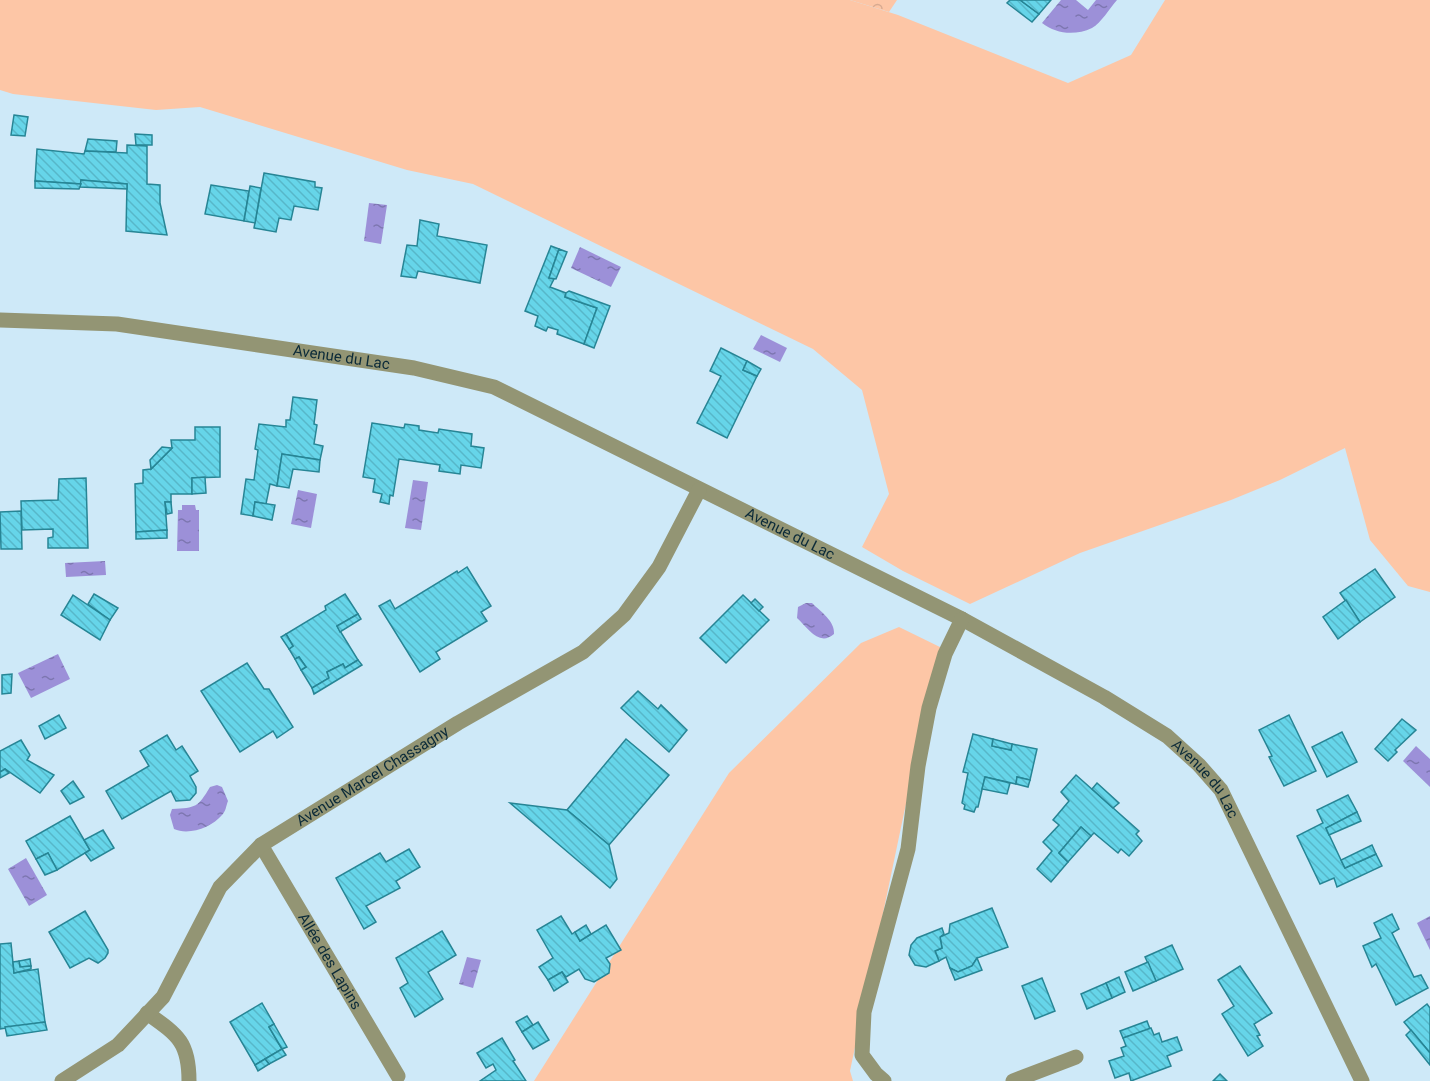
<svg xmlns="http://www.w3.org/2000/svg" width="1430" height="1081" font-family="Roboto,sans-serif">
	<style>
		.green { fill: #fdc6a6 }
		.forest { fill: url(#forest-crowns) }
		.water { fill: url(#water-ripples) }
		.building { fill: url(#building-back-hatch); stroke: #278595; stroke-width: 1.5 }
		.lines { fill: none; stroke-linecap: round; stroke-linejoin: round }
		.minor { stroke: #939574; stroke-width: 15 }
		.labels { text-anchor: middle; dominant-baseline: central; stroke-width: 5; stroke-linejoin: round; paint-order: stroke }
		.street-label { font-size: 15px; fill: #0b2a38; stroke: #cee9f8 }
	</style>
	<defs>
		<pattern id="forest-crowns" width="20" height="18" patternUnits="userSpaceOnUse" patternTransform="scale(1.5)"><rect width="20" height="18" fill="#fdc6a6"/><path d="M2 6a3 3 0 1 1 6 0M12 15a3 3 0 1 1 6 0" fill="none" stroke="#d8aa90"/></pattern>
		<pattern id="water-ripples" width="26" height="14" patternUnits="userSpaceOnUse" patternTransform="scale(1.5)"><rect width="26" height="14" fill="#9c90d8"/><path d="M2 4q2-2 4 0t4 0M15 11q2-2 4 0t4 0" fill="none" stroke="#7d76b0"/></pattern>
		<pattern id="building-back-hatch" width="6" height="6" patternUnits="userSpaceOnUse" patternTransform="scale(1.5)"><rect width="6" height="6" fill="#66d5e9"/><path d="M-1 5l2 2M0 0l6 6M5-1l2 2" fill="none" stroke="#57b7c9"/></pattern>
	</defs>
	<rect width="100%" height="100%" fill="#cee9f8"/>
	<g class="green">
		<polygon points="0,0 850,0 898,15 1068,83 1131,55 1165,0 1430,0 1430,592 1408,586 1370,540 1345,448 1280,480 1231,500 1080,553 970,604 903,571 862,547 889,494 862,390 813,349 473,184 407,170 200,107 156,110 13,94 0,90"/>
		<polygon points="899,627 942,648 904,813 850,1071 853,1081 534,1081 729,773 861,643"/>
	</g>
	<polygon class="forest" points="850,0 897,0 889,12"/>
	<g class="water">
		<path d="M1061,0H1076L1088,10L1096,0H1117C1110,8 1101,23 1092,28C1075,36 1056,34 1042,23Z"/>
		<polygon points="369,203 387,205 381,244 364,241"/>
		<polygon points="580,247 621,267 611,287 571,268"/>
		<polygon points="761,335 787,348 780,362 753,349"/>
		<polygon points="413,480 428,482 421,530 405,528"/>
		<polygon points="298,490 317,494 311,528 291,524"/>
		<polygon points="182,505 195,505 196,510 199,510 199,551 177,551 178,510 182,510"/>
		<polygon points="105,561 106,575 66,577 65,563"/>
		<path d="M806,603H812C821,612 835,621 834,634C819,647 808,628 797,618L798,607Z"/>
		<polygon points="58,654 70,679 31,698 18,673"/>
		<polygon points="1416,746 1430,759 1430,787 1403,761"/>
		<path d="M217,785L222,787L228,801C226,806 226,811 222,815C212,827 189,836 174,829L170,815L172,809C196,808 198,807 210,787Z"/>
		<polygon points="26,858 47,895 29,906 8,869"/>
		<polygon points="1430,916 1430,950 1417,923"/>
		<polygon points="467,957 481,960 473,988 459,984"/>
	</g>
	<g class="building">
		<polygon points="1010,0 1020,0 1039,14 1032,22 1007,3"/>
		<polygon points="1020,0 1051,0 1039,14"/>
		<polygon points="14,115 28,117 25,136 11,135"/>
		<polygon points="135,134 152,135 152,145 136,145"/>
		<polygon points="88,139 117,141 116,152 85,151"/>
		<polygon points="127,145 147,146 147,184 160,185 160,203 167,235 126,231 127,184 81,180 81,184 35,181 37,149 84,154 85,151 127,153"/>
		<polygon points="264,173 315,182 315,187 322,188 318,210 294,206 291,220 279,218 276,232 254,228"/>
		<polygon points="81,180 127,184 127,189 80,187"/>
		<polygon points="35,181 81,184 79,189 35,188"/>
		<polygon points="211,185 249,191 244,221 205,214"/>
		<polygon points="250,186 261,188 255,223 244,221"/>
		<polygon points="420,220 439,224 437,236 487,245 480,283 418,271 416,278 401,276 407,245 417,246"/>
		<polygon points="551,246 559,249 549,278 554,279 550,287 566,293 565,297 597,308 584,344 557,334 558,330 548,327 546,331 535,326 538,316 525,311"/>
		<polygon points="559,249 567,252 556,279 549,278"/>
		<polygon points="569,291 610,306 594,348 584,344 597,308 565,297 566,293"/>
		<polygon points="721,348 747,361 743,370 757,376 727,438 697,423 721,376 710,371"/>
		<polygon points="747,361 761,369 757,376 743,370"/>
		<polygon points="293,397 317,400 314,424 317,425 314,444 323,446 320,460 282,454 277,486 270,484 266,504 255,502 253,516 241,514 246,479 254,480 258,450 255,449 259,424 286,427 286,420 290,420"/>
		<polygon points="372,423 404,428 405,424 419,426 419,430 438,433 439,429 472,434 471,446 484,448 481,468 461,465 460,474 439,471 440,465 399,459 393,496 390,495 389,504 380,502 382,494 373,492 375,479 363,477"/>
		<polygon points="195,427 220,427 220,477 192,478 192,494 171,494 171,502 165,502 167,530 136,532 135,484 143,483 143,470 151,469 172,448 171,440 195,440"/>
		<polygon points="162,447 172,448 151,469 150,460"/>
		<polygon points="282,454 320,460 319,472 293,469 289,488 277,486"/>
		<polygon points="205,477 206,493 192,494 192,478"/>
		<polygon points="86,478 88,548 48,548 48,538 53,537 53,529 22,530 21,501 58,500 59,479"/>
		<polygon points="165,502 171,502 172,513 167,514"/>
		<polygon points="255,502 275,505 272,520 253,516"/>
		<polygon points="21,511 22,549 1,549 0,512"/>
		<polygon points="167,530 167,538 136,539 136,532"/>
		<polygon points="467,567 491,606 481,612 487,621 436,652 440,659 420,672 379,606 390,600 395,609 457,571 458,573"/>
		<polygon points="1375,569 1395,597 1360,622 1340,593"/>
		<polygon points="94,594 118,608 110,620 88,604"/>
		<polygon points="345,594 358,614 337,626 358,660 345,668 343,664 327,672 329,678 312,688 301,670 306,667 299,657 295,659 289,649 293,646 286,634 326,610 325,606"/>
		<polygon points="73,595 110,620 100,640 61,615"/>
		<polygon points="743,595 769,620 726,663 700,638"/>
		<polygon points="755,599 763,607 759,611 751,603"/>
		<polygon points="1346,600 1360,622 1338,639 1323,617"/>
		<polygon points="358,614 361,619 340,632 337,626"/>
		<polygon points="286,634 293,646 289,649 281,637"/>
		<polygon points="299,657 306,667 301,670 295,659"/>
		<polygon points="358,660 362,665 314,694 312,688 329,678 327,672 343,664 345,668"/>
		<polygon points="247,663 264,689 269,689 293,727 277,738 273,731 240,752 201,691"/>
		<polygon points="12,674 11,693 2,694 2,675"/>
		<polygon points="638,691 658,709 661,705 687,730 669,752 621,708"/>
		<polygon points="59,715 66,728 45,739 39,726"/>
		<polygon points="1289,715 1316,771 1284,786 1269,757 1272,756 1259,730"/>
		<polygon points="1402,719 1416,730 1395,750 1397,752 1388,761 1375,749"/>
		<polygon points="1342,732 1357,762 1327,777 1312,747"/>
		<polygon points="973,734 993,739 992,746 1011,750 1012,744 1037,749 1030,780 1017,777 1016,784 985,777 978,807 976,807 974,812 964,809 965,805 962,803 968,773 963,772"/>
		<polygon points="167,735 176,750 182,746 198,771 190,776 196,787 196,793 190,800 176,801 171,791 122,819 106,791 149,766 140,751"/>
		<polygon points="626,739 669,775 609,845 567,810"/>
		<polygon points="993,739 1012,744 1011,750 992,746"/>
		<polygon points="21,740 30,755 27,760 54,775 40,793 5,769 0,772 0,751"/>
		<polygon points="5,769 9,773 0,778 0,772"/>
		<polygon points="1076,775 1139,831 1136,834 1142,841 1129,856 1121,849 1118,853 1094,833 1091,836 1081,827 1059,853 1068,862 1051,882 1037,869 1052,851 1043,842 1059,825 1053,820 1069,801 1061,792"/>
		<polygon points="985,777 1010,783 1007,794 982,789"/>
		<polygon points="1017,777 1030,780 1028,787 1016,784"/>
		<polygon points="73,781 84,797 70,804 61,791"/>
		<polygon points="1097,783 1119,803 1113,808 1092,789"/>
		<polygon points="1348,795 1357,812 1326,828 1341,860 1345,868 1376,854 1382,866 1337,887 1334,878 1320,884 1297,836 1323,823 1317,810"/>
		<polygon points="510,803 567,810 609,845 617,879 610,888"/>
		<polygon points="1357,812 1361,821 1329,835 1326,828"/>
		<polygon points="70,816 90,850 57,870 48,853 36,859 26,841"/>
		<polygon points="1081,827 1091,836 1068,862 1059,853"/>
		<polygon points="103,830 114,848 91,861 85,853 90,850 84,840"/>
		<polygon points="1372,845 1376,854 1345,868 1341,860"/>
		<polygon points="409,849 420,867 396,881 400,888 366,906 376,922 364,929 336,878 380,853 386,862"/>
		<polygon points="48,853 57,870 45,875 36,859"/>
		<polygon points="992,908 1008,947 977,958 972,966 958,972 950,968 946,957 939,961 935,951 942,948 940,937 949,933 950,924"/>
		<polygon points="85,911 108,950 108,953 105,958 98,963 89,958 70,968 49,932"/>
		<polygon points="1392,914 1399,929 1392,933 1414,977 1421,975 1428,988 1396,1005 1376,964 1372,967 1363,946 1381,938 1374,923"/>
		<polygon points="561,916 572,934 575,932 580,941 606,925 621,950 606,958 610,964 609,973 594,982 585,979 579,969 566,977 562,972 548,980 539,967 553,958 537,930"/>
		<polygon points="586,925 591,934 580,941 575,932"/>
		<polygon points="942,928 944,934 940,937 942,948 935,951 939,961 926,967 915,965 909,955 911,945 917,938"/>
		<polygon points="442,931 456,955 428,972 443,999 415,1017 400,988 408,983 396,958"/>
		<polygon points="11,943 14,973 38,969 45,1022 0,1029 0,944"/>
		<polygon points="1172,945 1183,969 1156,981 1145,957"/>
		<polygon points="977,958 982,970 955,980 950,968 958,972 972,966"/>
		<polygon points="30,959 31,966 20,967 19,961"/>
		<polygon points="19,961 20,967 31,966 31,969 14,973 13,962"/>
		<polygon points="1148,962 1156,981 1133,991 1125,972"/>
		<polygon points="1240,966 1272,1013 1254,1024 1260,1035 1257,1036 1263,1046 1248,1056 1222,1014 1234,1006 1218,980"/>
		<polygon points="562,972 568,982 554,991 548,980"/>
		<polygon points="1119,977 1125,992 1112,998 1106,983"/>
		<polygon points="1042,978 1055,1011 1035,1019 1022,986"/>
		<polygon points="1106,983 1112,998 1087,1009 1081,994"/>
		<polygon points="262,1003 274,1024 269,1027 282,1049 255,1065 230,1022"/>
		<polygon points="1427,1004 1430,1008 1430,1053 1404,1022"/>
		<polygon points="527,1016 533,1025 522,1032 516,1022"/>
		<polygon points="1147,1021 1150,1029 1123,1038 1120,1031"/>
		<polygon points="45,1022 47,1030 7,1036 5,1027"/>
		<polygon points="538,1022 549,1040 533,1049 522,1032"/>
		<polygon points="274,1024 287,1047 282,1049 269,1027"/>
		<polygon points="1151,1028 1154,1035 1159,1033 1162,1042 1177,1037 1182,1050 1167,1056 1171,1066 1131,1081 1129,1073 1115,1078 1109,1061 1124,1056 1121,1048 1126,1046 1123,1038"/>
		<polygon points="1411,1030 1430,1053 1430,1065 1406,1035"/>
		<polygon points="502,1038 515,1060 513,1061 526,1081 480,1081 496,1070 493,1064 486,1068 477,1053"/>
		<polygon points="282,1049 286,1055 269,1064 265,1059"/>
		<polygon points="265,1059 269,1064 258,1071 255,1065"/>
		<polygon points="1220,1074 1227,1081 1213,1081"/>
	</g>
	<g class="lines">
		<g class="minor">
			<path id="s1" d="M0,320L117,324L414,368L494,387L962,619L1104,697L1167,736L1199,765L1221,790L1362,1081"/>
			<path id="s2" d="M261,845L398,1076"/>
			<path d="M147,1013C178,1035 189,1042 189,1081"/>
			<path id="s3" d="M62,1081L118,1045L163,997L220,887L261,845L458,723L583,652L624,615L659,567L699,490"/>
			<polyline points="884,1081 876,1074 862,1055 864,1012 908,849 918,766 929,708 945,654 962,619"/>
			<polyline points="1013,1081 1076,1057"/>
		</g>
	</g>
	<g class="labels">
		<g class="street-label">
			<text stroke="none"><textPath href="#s1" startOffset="344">Avenue du Lac</textPath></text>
			<text stroke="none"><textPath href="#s1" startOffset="830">Avenue du Lac</textPath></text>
			<text stroke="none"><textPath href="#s3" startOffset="446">Avenue Marcel Chassagny</textPath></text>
			<text stroke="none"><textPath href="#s1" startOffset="1316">Avenue du Lac</textPath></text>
			<text stroke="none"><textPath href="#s2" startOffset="135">Allée des Lapins</textPath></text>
		</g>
	</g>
</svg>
